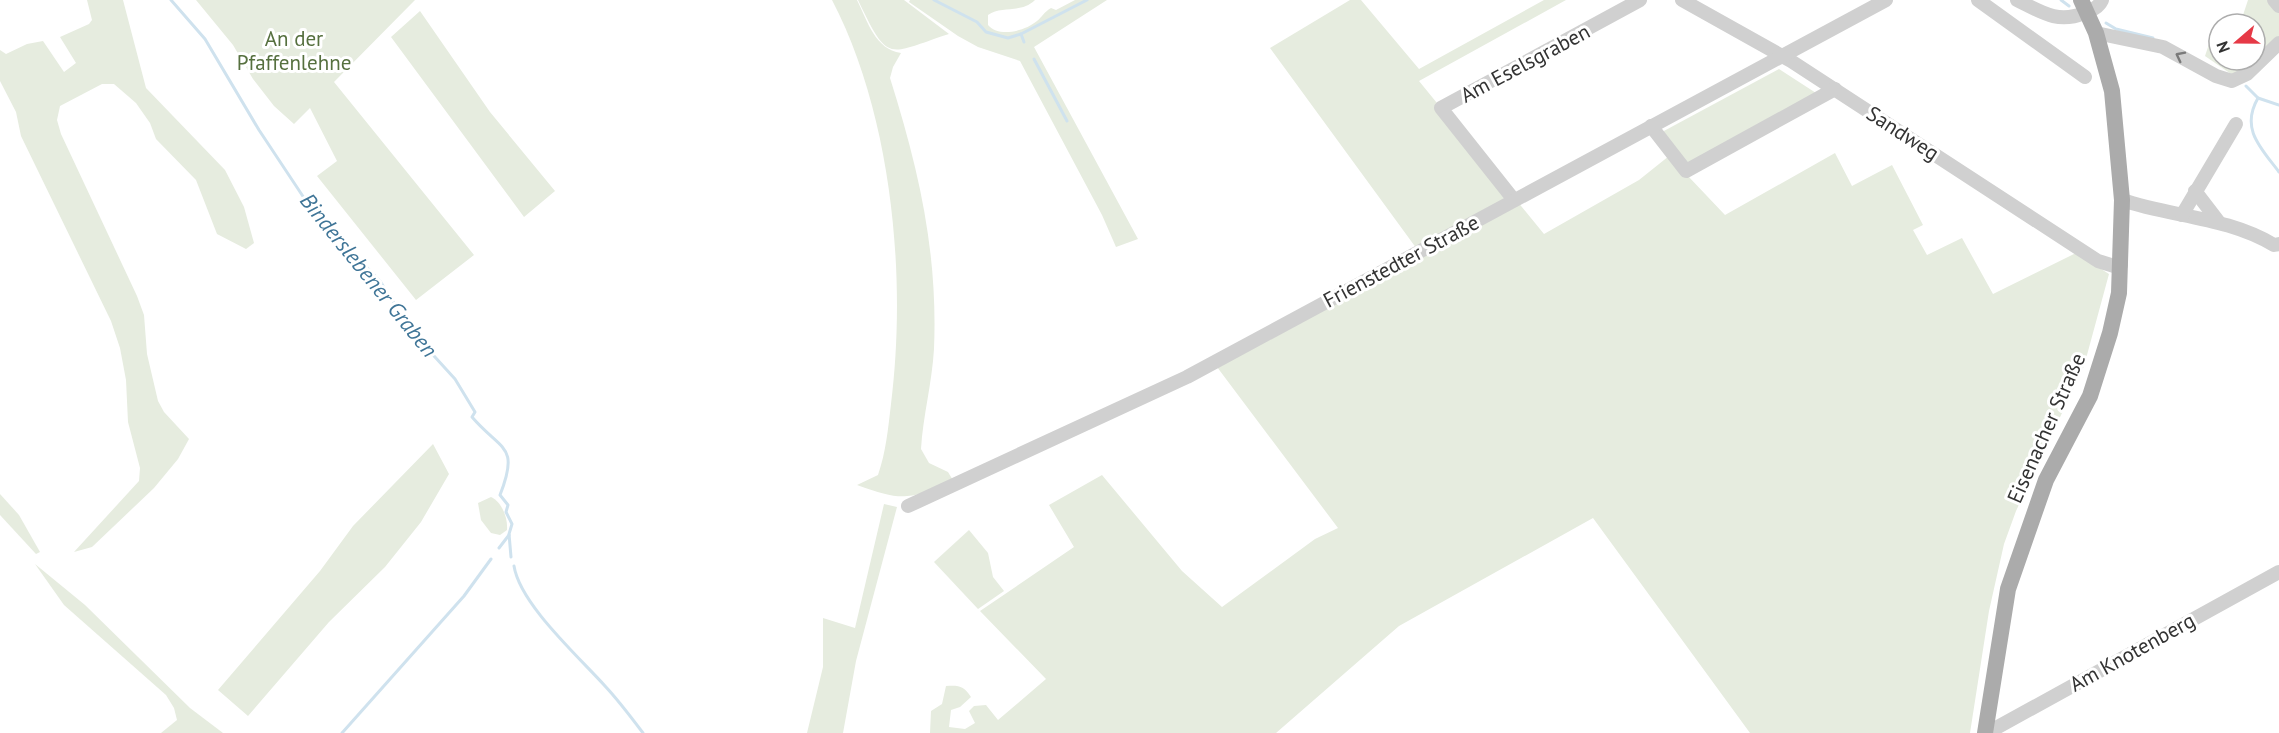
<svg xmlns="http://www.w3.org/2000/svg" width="2279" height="733" font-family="'PT Sans',sans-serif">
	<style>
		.green { fill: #e6ecdf }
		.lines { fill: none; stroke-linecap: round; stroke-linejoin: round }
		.stream { stroke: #cfe2ee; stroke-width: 3 }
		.minor { stroke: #d0d0d0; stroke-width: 14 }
		.major { stroke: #ababab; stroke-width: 16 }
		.oneway { stroke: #7a7a7a }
		.labels { text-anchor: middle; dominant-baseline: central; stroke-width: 6; stroke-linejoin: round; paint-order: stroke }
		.park-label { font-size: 21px; fill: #56703f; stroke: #fff }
		.street-label { font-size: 21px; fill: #333; stroke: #fff }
		.water-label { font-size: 22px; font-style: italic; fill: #3f7597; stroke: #fff }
	</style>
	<rect width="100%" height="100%" fill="#fff"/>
	<g class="green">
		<polygon points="87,0 123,0 146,88 225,170 244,207 254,243 246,249 217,234 196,180 156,139 150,123 136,103 114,84 102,84 60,106 57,120 61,134 137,296 144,315 147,354 158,401 164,412 189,439 178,459 154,488 92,547 74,552 139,481 140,468 128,422 126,380 120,348 111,321 21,136 16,112 0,81 0,50 6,54 27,44 43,41 64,72 76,63 60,37 89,24 92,20"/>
		<polygon points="196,0 415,0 334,82 474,255 416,300 317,176 337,161 310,108 294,124 274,106 253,79 233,45"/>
		<path d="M832,0H857C868,22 875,49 901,53L893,67L890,78C919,170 938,253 934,349C932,383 923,416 921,449L929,463L948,472L954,482C907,499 904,502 857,485L878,475C886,452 888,429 891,404C907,277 892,115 832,0Z"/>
		<path d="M858,0H904L949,34C887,54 889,65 858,0Z"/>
		<path d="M910,0H1035C1021,14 1002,5 988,15V25C999,38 1025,31 1037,21C1042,17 1044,12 1051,8L1056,10L1075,0H1107L1034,47L1138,239L1116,247L1102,215L1020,61L978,47L958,36L909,2Z"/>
		<path d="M1350,0H1361L1419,69L1544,0H1566L1419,81L1544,234L1639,180L1669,156L1725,215L1835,153L1852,186L1892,165L1923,225L1913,230L1927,255L1962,238L1993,294L2076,253L2109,274L2084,366L2016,511L2004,544L1989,611L1970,733H1750L1593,518L1399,626L1276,733H930L931,711L942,704L946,686C959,685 964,686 971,697L960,707L951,710L949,727L965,729L975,723L969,711L974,706L986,705L998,720L1046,679L980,611L1074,547L1049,505L1102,475L1182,571L1222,607L1315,539L1338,528L1217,367L1422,256L1270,48Z"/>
		<polygon points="2248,0 2268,0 2279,12 2279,38 2255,59 2255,24 2240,24"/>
		<polygon points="420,11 490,112 555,191 524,217 391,37"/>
		<polygon points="2211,38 2219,44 2219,60 2254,60 2234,76 2205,56"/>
		<polygon points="1779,69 1816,93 1687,166 1662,132"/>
		<polygon points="433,444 449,474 421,522 385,567 329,622 248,716 218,690 320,571 353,526"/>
		<polygon points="0,494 19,515 40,552 36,554 0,515"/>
		<path d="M491,497C502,502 508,518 507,530L500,535L491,533L481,520L478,503Z"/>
		<polygon points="884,504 897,507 856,661 843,733 807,733 823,667 823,618 855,628"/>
		<polygon points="969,530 988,553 993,577 1004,591 978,609 934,562"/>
		<polygon points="35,564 85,605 190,708 223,733 161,733 177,720 174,708 166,695 64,605"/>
	</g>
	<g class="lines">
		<g class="stream">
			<path d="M171,0L205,39L259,130L314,213L380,281L414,334L455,379L475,412L472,417C501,451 520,444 500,495L508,505L506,512L512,524L509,534L511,557"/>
			<polyline points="934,0 977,22 986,32 1008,38 1021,34 1087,0"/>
			<polyline points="2061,0 2069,6"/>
			<polyline points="2106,23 2116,29 2153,38"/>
			<polyline points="1021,34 1024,42"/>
			<polyline points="1034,59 1067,121"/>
			<path d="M2246,86L2258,98C2240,129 2261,148 2279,172"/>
			<polyline points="2258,98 2279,105"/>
			<polyline points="499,548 509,535"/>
			<path d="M514,566C520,604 578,656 605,686C619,701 631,717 643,733"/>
			<polyline points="342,733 464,596 491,559"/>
		</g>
		<g class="minor">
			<polyline points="1682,0 1791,61 2098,261 2114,266 2121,265"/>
			<polyline points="1978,0 2085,77"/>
			<path d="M2017,0C2041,12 2058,24 2084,13C2092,10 2098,8 2102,0"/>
			<polyline points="2274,0 2279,6"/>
			<polyline points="2096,33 2163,47 2216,76 2232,81 2247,74 2279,43"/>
			<polyline points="1651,126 1686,171 1835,89"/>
			<polyline points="2195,191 2218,221"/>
			<polyline points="1514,200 1441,108 1640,0"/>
			<path d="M2122,200C2173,217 2227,217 2274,245L2279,244"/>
			<polyline points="2182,215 2236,124"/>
			<polyline points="908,506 1187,377 1886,0"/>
			<polyline points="1987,733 2279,572"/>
		</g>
		<polyline class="major" points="1985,733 2008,589 2046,480 2090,396 2110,333 2119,293 2122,200 2112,91 2096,33 2081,0"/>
	</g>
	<defs><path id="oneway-chevron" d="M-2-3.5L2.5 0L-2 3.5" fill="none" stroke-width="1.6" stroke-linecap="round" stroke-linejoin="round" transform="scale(1.5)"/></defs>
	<use class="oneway" href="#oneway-chevron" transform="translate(2180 56) rotate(-153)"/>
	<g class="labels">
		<g class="park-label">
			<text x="294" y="38">An der<tspan x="294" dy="24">Pfaffenlehne</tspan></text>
		</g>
		<g class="street-label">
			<text transform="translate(1525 63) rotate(-28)">Am Eselsgraben</text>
			<text transform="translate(1903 133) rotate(33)">Sandweg</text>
			<text transform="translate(1401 261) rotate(-28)">Frienstedter Straße</text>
			<text transform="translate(2046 428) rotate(-66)">Eisenacher Straße</text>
			<text transform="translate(2132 652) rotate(-29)">Am Knotenberg</text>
		</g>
		<g class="water-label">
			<text transform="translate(369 275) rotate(51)">Binderslebener Graben</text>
		</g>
	</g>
	<g transform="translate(2237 42) rotate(250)"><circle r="28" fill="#ffffff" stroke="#adadad" stroke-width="1.5"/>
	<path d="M0-4.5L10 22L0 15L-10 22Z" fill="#e63946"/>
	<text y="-9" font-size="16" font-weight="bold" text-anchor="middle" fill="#333333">N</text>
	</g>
</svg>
